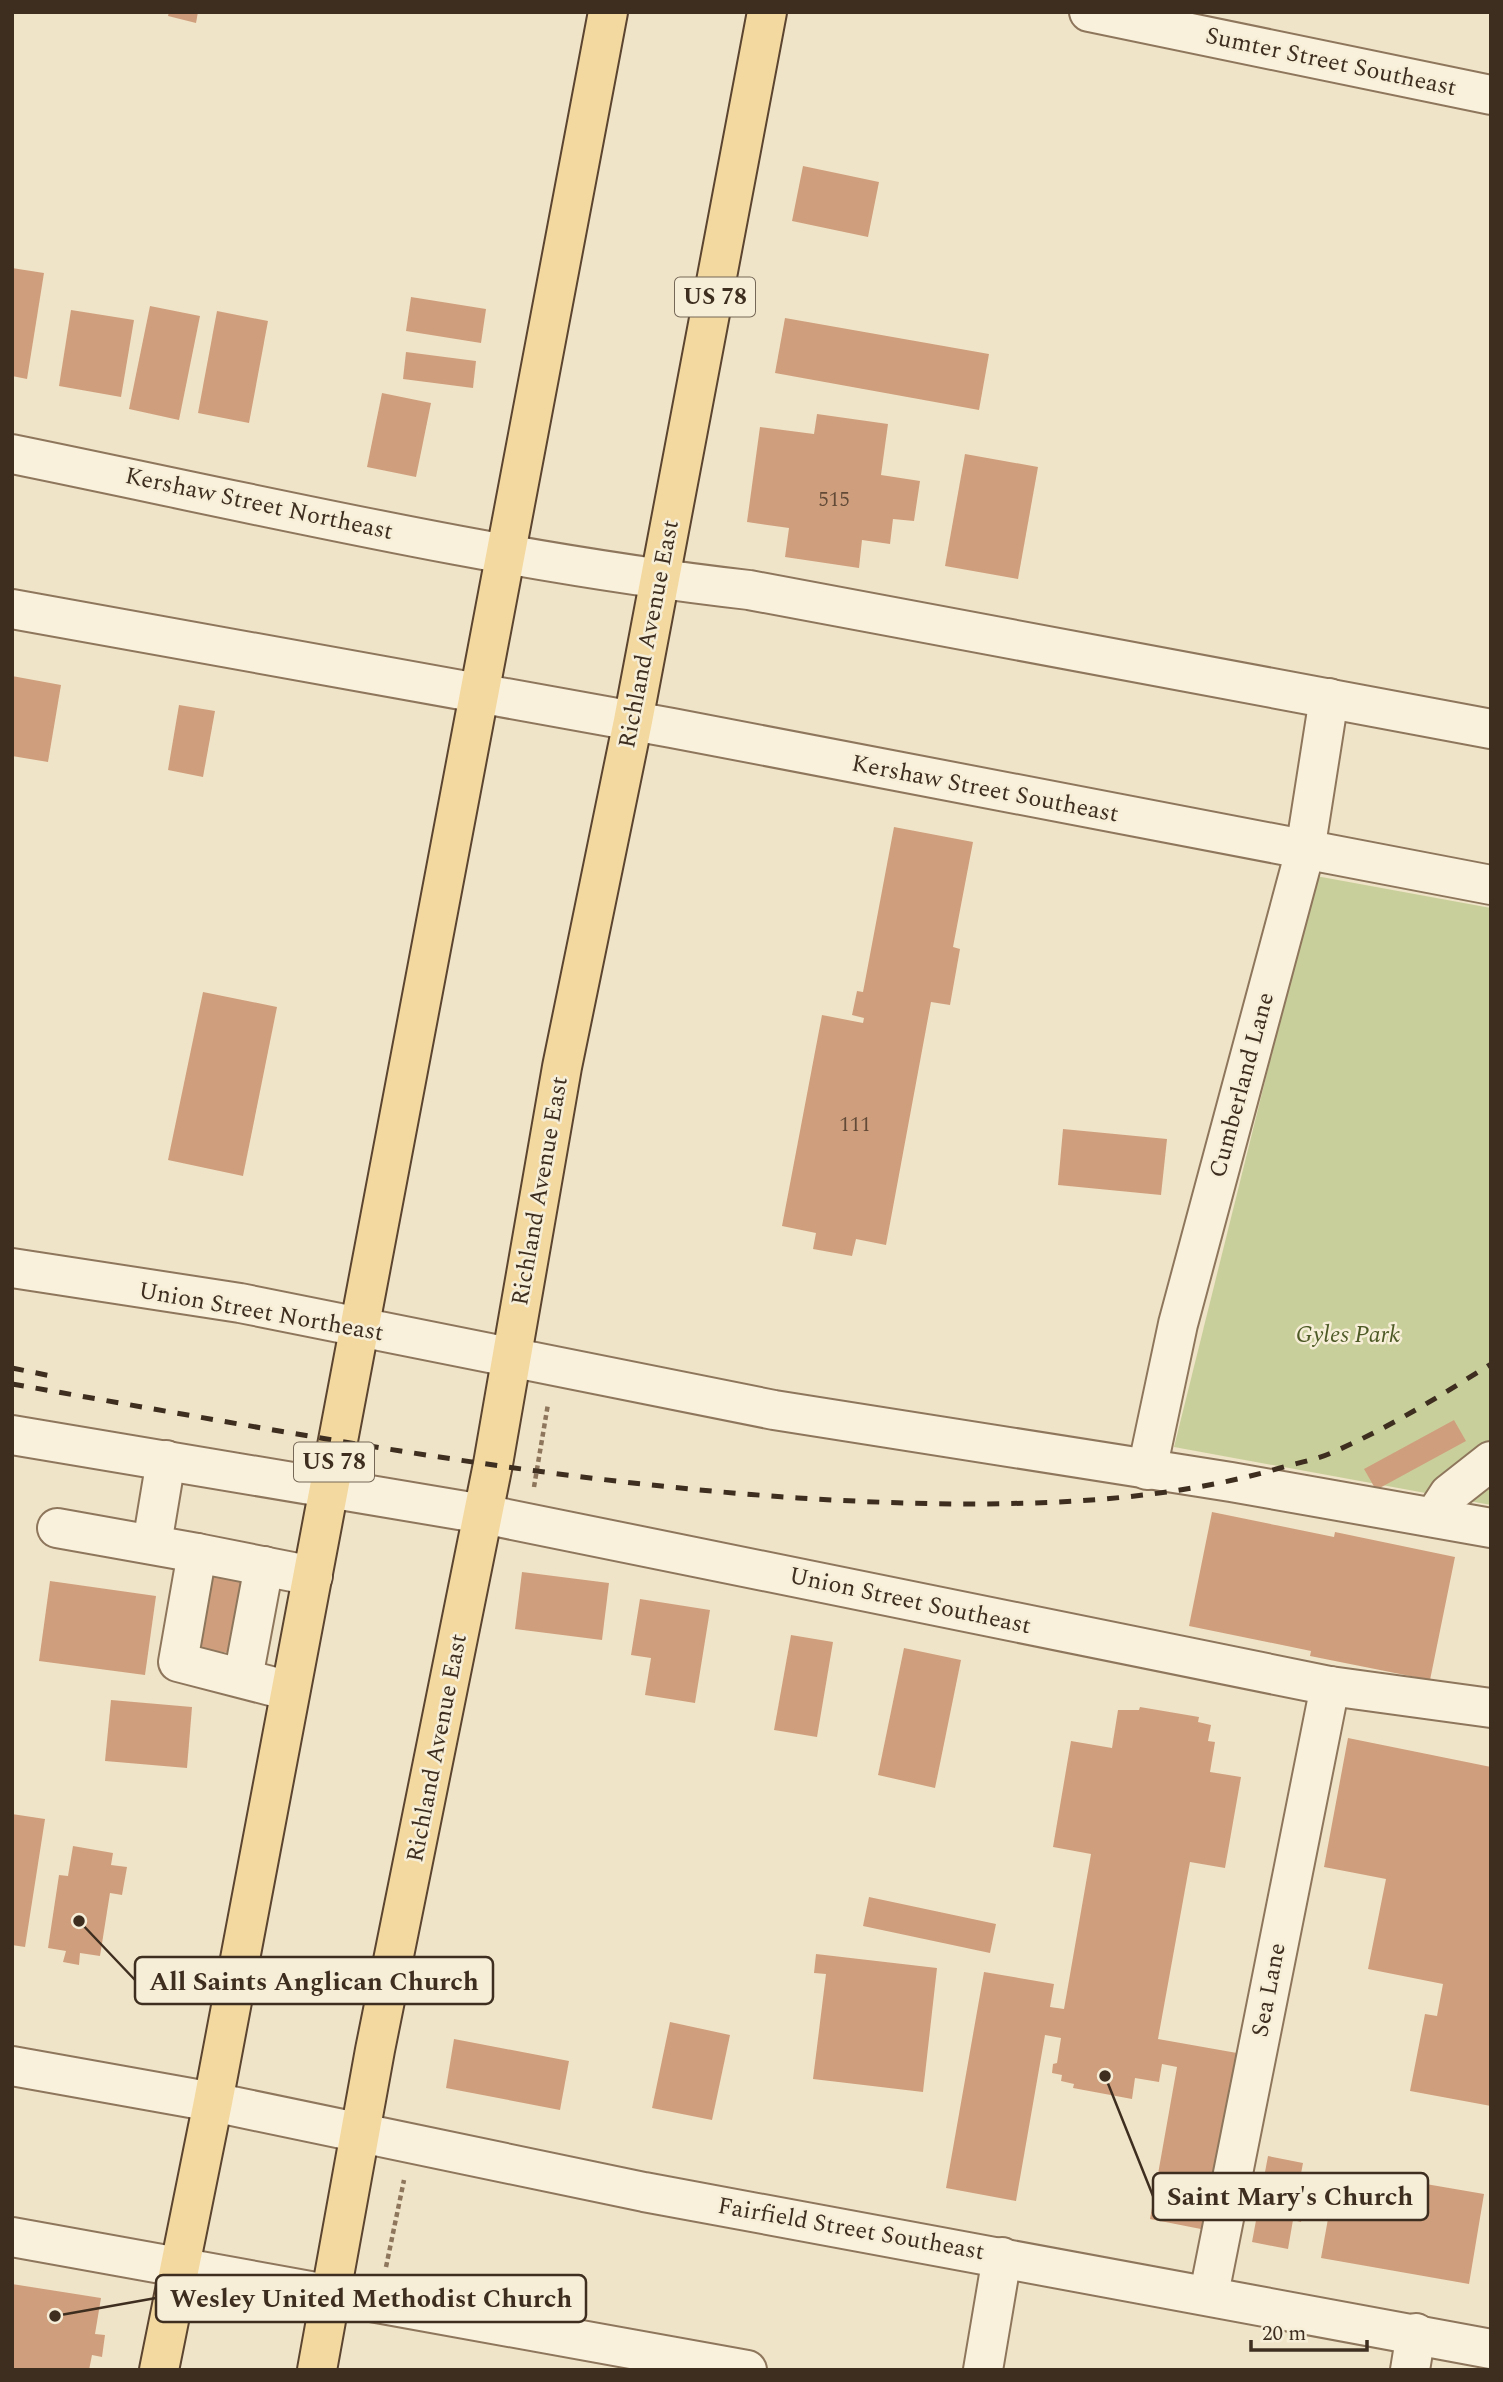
<svg xmlns="http://www.w3.org/2000/svg" width="1503" height="2382" font-family="Spectral,serif">
	<style>
		.green { fill: #c9cf9b }
		.building { fill: #cf9f7d }
		.lines { fill: none; stroke-linecap: round; stroke-linejoin: round }
		.minor-casing { stroke: #8d765c; stroke-width: 42 }
		.major-casing { stroke: #5b4430; stroke-width: 42 }
		.path { stroke: #8d765c; stroke-width: 4.5; stroke-dasharray: 5 3.5; stroke-linecap: butt }
		.minor { stroke: #faf1dc; stroke-width: 38 }
		.major { stroke: #f3d9a0; stroke-width: 38 }
		.rail { stroke: #3d2e20; stroke-width: 5; stroke-dasharray: 12 12; stroke-linecap: butt }
		.labels { text-anchor: middle; dominant-baseline: central; stroke-width: 5; stroke-linejoin: round; paint-order: stroke }
		.number-label { font-size: 21px; fill: #624a37 }
		.shield { fill: #f7eed8; stroke: #756857; stroke-width: 2 }
		.shield-label { font-size: 23px; font-weight: bold; fill: #3d2e20 }
		.street-label { font-size: 24px; fill: #3d2e20; stroke: #f7eed8 }
		.park-label { font-size: 24px; font-style: italic; fill: #4d5a26; stroke: #f7eed8 }
		.leader { fill: none; stroke: #3d2e20; stroke-width: 2.5 }
		.callout-dot { fill: #3d2e20; stroke: #f7eed8; stroke-width: 2.5 }
		.callout { fill: #f7eed8; stroke: #3d2e20; stroke-width: 2.5 }
		.callout-label { font-size: 26px; text-anchor: middle; font-weight: bold; fill: #3d2e20 }
	</style>
	<rect width="100%" height="100%" fill="#f0e4c8"/>
	<polygon class="green" points="1316,876 1491,908 1491,1505 1174,1447"/>
	<g class="building">
		<polygon points="169,12 198,12 196,23 168,16"/>
		<polygon points="803,166 879,182 868,237 792,221"/>
		<polygon points="12,268 44,273 27,379 12,376"/>
		<polygon points="411,297 486,309 481,343 406,331"/>
		<polygon points="150,306 200,316 179,420 129,409"/>
		<polygon points="71,310 134,320 121,397 59,386"/>
		<polygon points="217,311 268,321 249,423 198,413"/>
		<polygon points="785,318 989,354 979,410 775,373"/>
		<polygon points="406,352 476,361 473,388 403,379"/>
		<polygon points="382,393 431,403 416,477 367,467"/>
		<polygon points="817,414 888,424 881,475 920,481 914,521 893,519 890,544 862,540 859,568 785,557 789,528 747,522 760,427 814,434"/>
		<polygon points="965,454 1038,467 1018,579 945,566"/>
		<polygon points="12,676 61,685 48,762 12,756"/>
		<polygon points="179,705 215,711 203,777 168,770"/>
		<polygon points="894,827 973,842 953,947 960,949 950,1005 931,1002 886,1245 856,1239 852,1256 813,1249 816,1233 782,1226 822,1015 863,1023 864,1018 852,1015 857,991 863,992"/>
		<polygon points="203,992 277,1007 243,1176 168,1160"/>
		<polygon points="1063,1129 1167,1139 1161,1195 1058,1185"/>
		<polygon points="1454,1420 1466,1441 1376,1490 1364,1469"/>
		<polygon points="1212,1512 1334,1537 1335,1532 1455,1557 1430,1680 1310,1656 1311,1651 1189,1626"/>
		<polygon points="205,1572 247,1579 235,1654 192,1647"/>
		<polygon points="522,1572 609,1583 602,1640 515,1629"/>
		<polygon points="50,1581 156,1596 145,1675 39,1661"/>
		<polygon points="640,1599 710,1610 695,1703 645,1695 651,1658 631,1655"/>
		<polygon points="791,1635 833,1642 817,1737 774,1730"/>
		<polygon points="904,1648 961,1660 935,1788 878,1775"/>
		<polygon points="111,1700 192,1707 187,1768 105,1761"/>
		<polygon points="1140,1707 1199,1717 1198,1722 1211,1725 1208,1741 1215,1742 1210,1772 1241,1777 1225,1868 1190,1862 1158,2039 1237,2053 1206,2230 1150,2219 1177,2067 1162,2064 1159,2082 1135,2078 1132,2099 1073,2088 1074,2084 1061,2081 1062,2075 1052,2073 1053,2064 1057,2063 1061,2038 1045,2035 1016,2201 946,2188 984,1972 1054,1984 1050,2007 1064,2009 1091,1854 1053,1847 1071,1741 1112,1748 1118,1710 1139,1710"/>
		<polygon points="1348,1738 1491,1767 1491,2106 1410,2091 1425,2014 1437,2016 1443,1984 1368,1969 1386,1879 1324,1867"/>
		<polygon points="12,1814 45,1819 25,1947 12,1945"/>
		<polygon points="73,1846 113,1853 111,1865 127,1867 122,1895 110,1893 100,1956 80,1953 79,1965 63,1962 66,1951 48,1948 59,1875 68,1876"/>
		<polygon points="869,1897 996,1924 990,1953 863,1926"/>
		<polygon points="816,1954 937,1968 923,2092 813,2079 826,1974 814,1973"/>
		<polygon points="670,2022 730,2035 712,2120 652,2108"/>
		<polygon points="454,2039 569,2061 560,2110 446,2088"/>
		<polygon points="1268,2156 1303,2163 1296,2200 1305,2202 1301,2222 1293,2220 1288,2249 1252,2242"/>
		<polygon points="1391,2178 1484,2194 1469,2284 1321,2258 1334,2185 1389,2194"/>
		<polygon points="12,2284 101,2298 95,2334 105,2335 102,2357 92,2355 89,2370 12,2368"/>
	</g>
	<g class="lines">
		<g class="minor-casing">
			<g id="minor">
				<polyline points="1089,12 1491,95"/>
				<path d="M12,454C257,504 501,562 749,590L1491,729"/>
				<polyline points="12,609 672,728 1491,885"/>
				<polyline points="12,1268 240,1303 774,1410 1231,1482 1491,1528"/>
				<polyline points="12,1435 483,1514 1330,1686 1491,1708"/>
				<polyline points="1147,1470 1178,1324 1305,851 1329,698"/>
				<polyline points="1434,1517 1449,1494 1491,1461"/>
				<polyline points="57,1528 197,1553"/>
				<polyline points="152,1544 166,1460"/>
				<polyline points="243,1678 264,1566"/>
				<polyline points="290,1691 178,1662 197,1553 313,1576"/>
				<polyline points="12,2066 213,2102 644,2192 1491,2349"/>
				<polyline points="12,2237 747,2370"/>
				<polyline points="1209,2294 1330,1686"/>
				<polyline points="983,2370 1002,2257"/>
				<polyline points="1410,2370 1416,2333"/>
			</g>
		</g>
		<g class="major-casing">
			<g id="major">
				<polyline points="159,2370 213,2102 608,12"/>
				<polyline points="317,2370 375,2050 493,1464 562,1067 633,721 767,12"/>
			</g>
		</g>
		<g class="path">
			<polyline points="534,1487 548,1404"/>
			<polyline points="386,2267 404,2180"/>
		</g>
		<use href="#minor" class="minor"/>
		<use href="#major" class="major"/>
		<g class="rail">
			<polyline points="12,1368 51,1376"/>
			<path d="M12,1384C327,1439 643,1502 963,1504C1070,1504 1177,1498 1280,1468C1297,1463 1315,1460 1331,1453C1387,1429 1440,1396 1491,1364"/>
		</g>
	</g>
	<g class="labels">
		<g class="number-label">
			<text x="834" y="500">515</text>
			<text x="855" y="1125">111</text>
		</g>
		<g class="shield">
			<rect x="675" y="277.5" width="80" height="39" rx="5"/>
			<rect x="294" y="1442.5" width="80" height="39" rx="5"/>
		</g>
		<g class="shield-label">
			<text x="715" y="297">US 78</text>
			<text x="334" y="1462">US 78</text>
		</g>
		<g class="street-label">
			<text transform="translate(1331 62) rotate(12)">Sumter Street Southeast</text>
			<text transform="translate(259 504) rotate(12)">Kershaw Street Northeast</text>
			<text transform="translate(649 634) rotate(-79)">Richland Avenue East</text>
			<text transform="translate(985 789) rotate(11)">Kershaw Street Southeast</text>
			<text transform="translate(1242 1085) rotate(-75)">Cumberland Lane</text>
			<text transform="translate(540 1191) rotate(-80)">Richland Avenue East</text>
			<text transform="translate(261 1312) rotate(10)">Union Street Northeast</text>
			<text transform="translate(910 1601) rotate(12)">Union Street Southeast</text>
			<text transform="translate(437 1748) rotate(-79)">Richland Avenue East</text>
			<text transform="translate(1269 1990) rotate(-79)">Sea Lane</text>
			<text transform="translate(851 2229) rotate(10)">Fairfield Street Southeast</text>
		</g>
		<g class="park-label">
			<text x="1348" y="1335">Gyles Park</text>
		</g>
	</g>
	<path class="leader" d="M79 1921L135 1980M1105 2076L1153 2196M55 2316L156 2298"/>
	<g class="callout-dot">
		<circle cx="79" cy="1921" r="7"/>
		<circle cx="1105" cy="2076" r="7"/>
		<circle cx="55" cy="2316" r="7"/>
	</g>
	<g class="callout">
		<rect x="135" y="1957" width="358" height="47" rx="7"/>
		<rect x="1153" y="2173" width="275" height="47" rx="7"/>
		<rect x="156" y="2275" width="430" height="47" rx="7"/>
	</g>
	<g class="callout-label">
		<text x="314" y="1990">All Saints Anglican Church</text>
		<text x="1290" y="2205">Saint Mary's Church</text>
		<text x="371" y="2307">Wesley United Methodist Church</text>
	</g>
	<rect width="1503" height="2382" fill="none" stroke="#3d2e20" stroke-width="28"/>
	<path d="M1251 2340v10h116v-10" fill="none" stroke="#3d2e20" stroke-width="3.5"/>
	<text x="1262" y="2340" font-size="21" fill="#3d2e20" stroke="#f7eed8" stroke-width="5" paint-order="stroke">20 m</text>
</svg>
